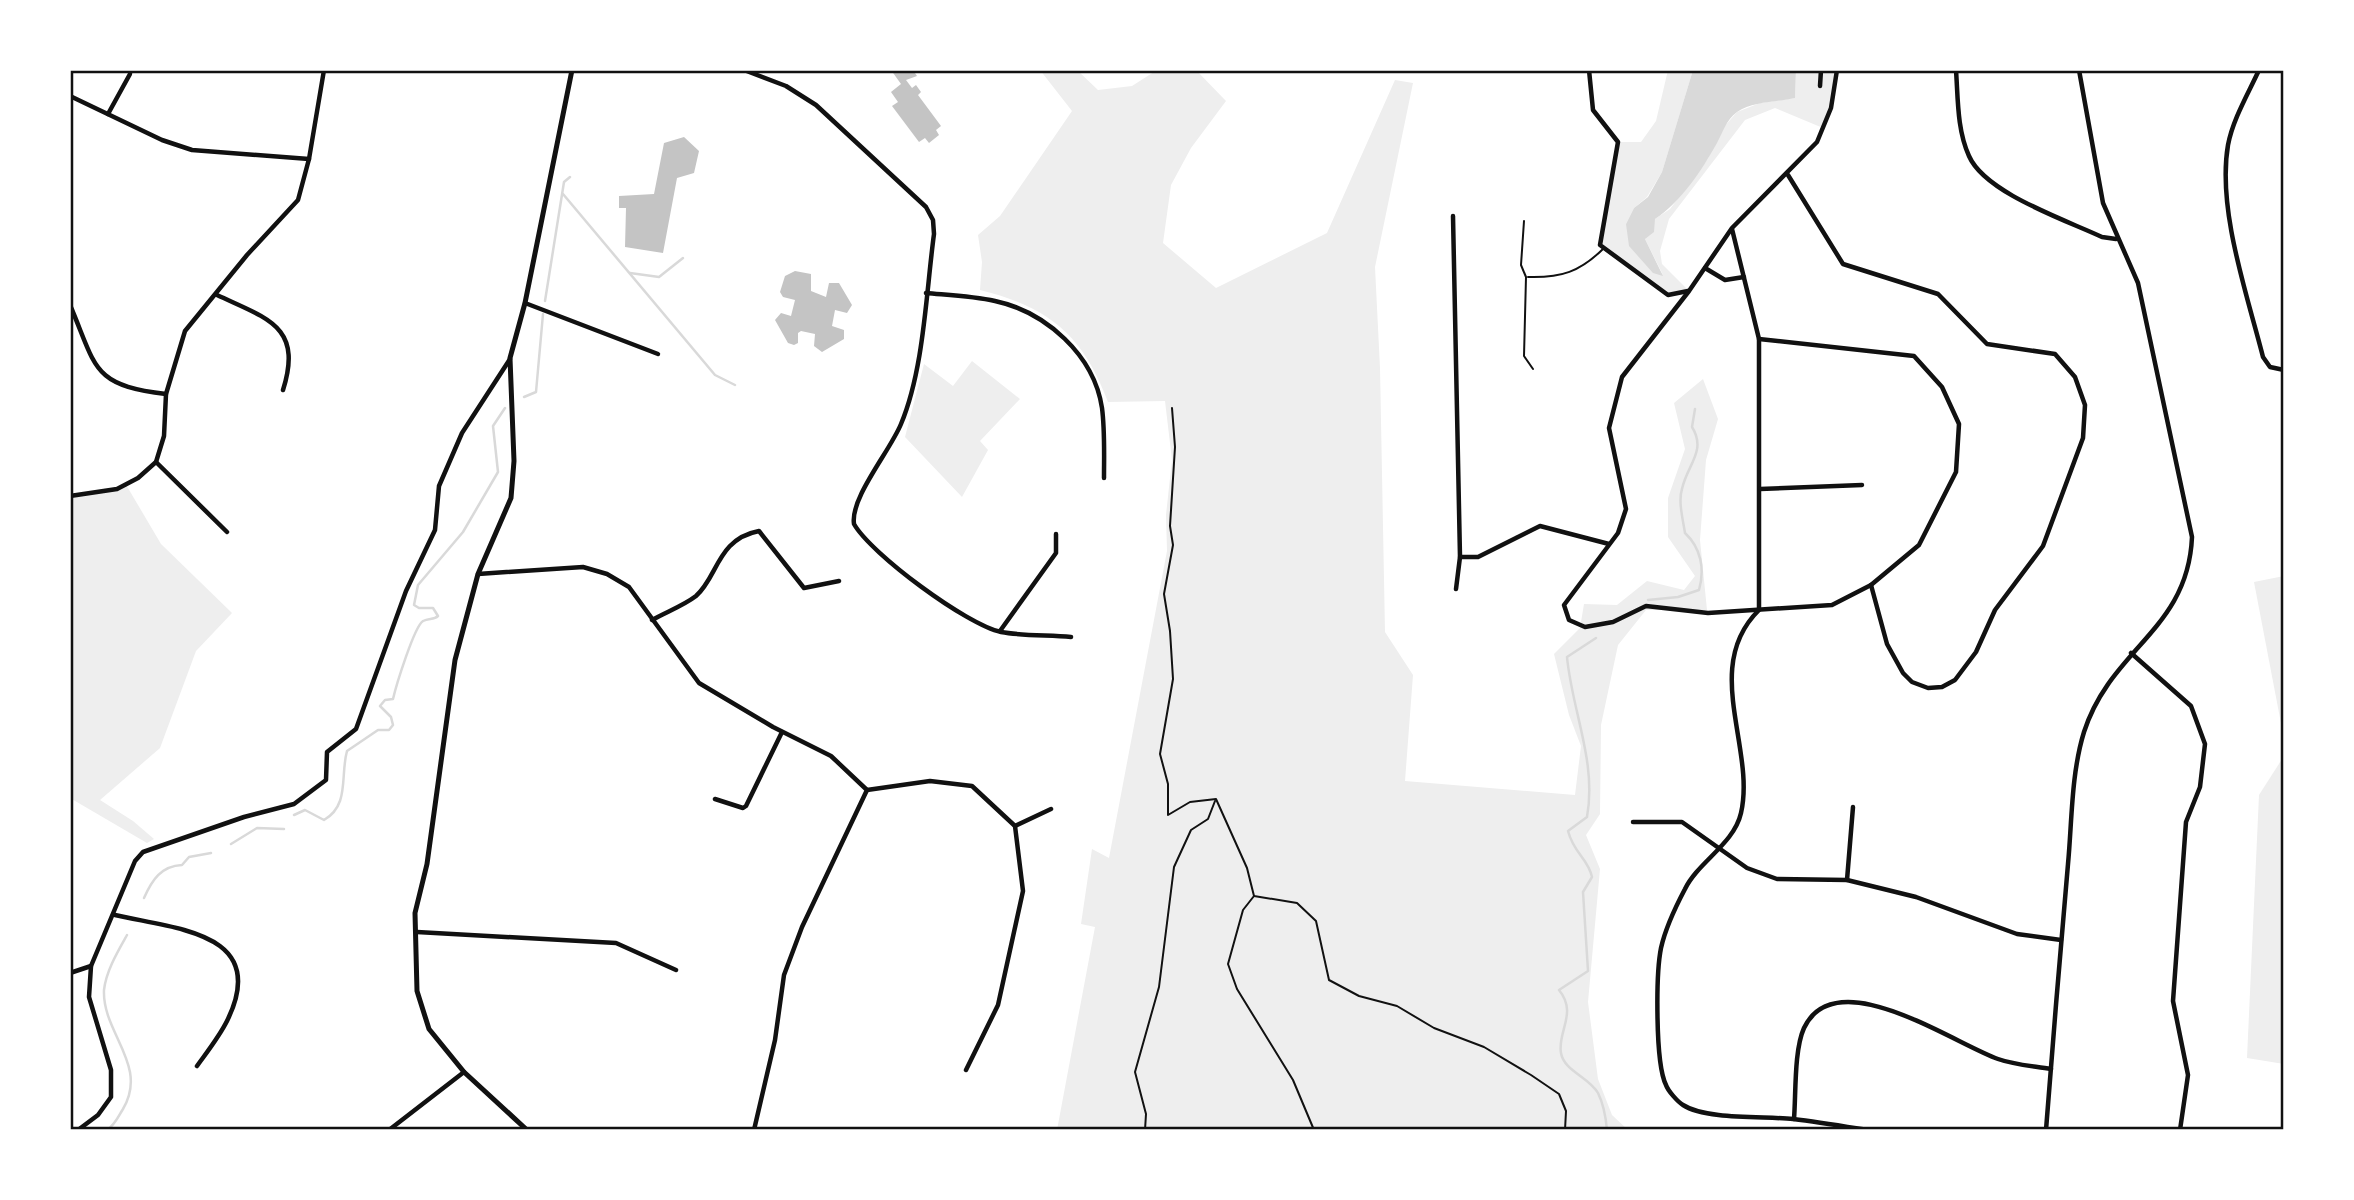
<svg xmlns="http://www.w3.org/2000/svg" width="2354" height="1200" font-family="Montserrat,sans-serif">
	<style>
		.green { fill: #eee }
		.water { fill: #d9d9d9 }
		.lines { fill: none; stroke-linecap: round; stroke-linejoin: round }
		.stream { stroke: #d9d9d9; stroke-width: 2.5 }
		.building { fill: #c4c4c4 }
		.path { stroke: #111; stroke-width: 2 }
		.service { stroke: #111; stroke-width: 2 }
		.minor { stroke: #111; stroke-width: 4.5 }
		.tertiary { stroke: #111; stroke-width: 5 }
		.neatline { fill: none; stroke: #111; stroke-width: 2.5 }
	</style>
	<rect width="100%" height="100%" fill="#fff"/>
	<g class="green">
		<path d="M1040,70H1077L1098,90L1132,86L1157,70H1196L1226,101L1191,148L1171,185L1163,243L1216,288L1327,233L1395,80L1413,83L1375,267L1380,368L1385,632L1413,675L1405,781L1575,795L1581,746L1569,715L1554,654L1580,628L1584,604L1617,605L1647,581L1684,590L1695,576L1668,537V498L1685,449L1674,403L1703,379L1718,419L1706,460L1700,540L1707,610H1646L1618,645L1601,725L1600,814L1586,835L1600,869L1588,1002L1598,1079L1612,1115L1628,1130H1057L1095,927L1081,924L1092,849L1109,858L1167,551L1166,515L1172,460L1165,401L1108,402C1083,335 1049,307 980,290L982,262L978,235L1000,216L1072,111Z"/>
		<polygon points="1668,70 1693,70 1662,172 1647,197 1634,208 1626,224 1663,275 1645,239 1655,219 1670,209 1707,160 1723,128 1737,112 1760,103 1795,98 1796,70 1837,70 1831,108 1823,128 1775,108 1745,120 1669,219 1660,251 1662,264 1689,291 1668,295 1600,245 1618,142 1641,142 1656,121"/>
		<polygon points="972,361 1020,399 980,441 988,450 962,497 905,437 924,364 953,386"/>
		<polygon points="125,483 161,544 232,613 196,651 160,748 100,800 133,821 154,839 147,843 70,798 70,496 117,489"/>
		<polygon points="2284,576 2284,739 2254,582"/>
		<polygon points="2284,756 2284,1064 2247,1058 2259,795"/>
	</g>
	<path class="water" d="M1693,70H1796L1795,98C1778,102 1753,101 1737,112C1726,120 1723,132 1717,143C1702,170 1681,202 1655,219L1654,232L1645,239L1663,276L1653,273L1629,246L1626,224L1634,208L1648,197L1662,172Z"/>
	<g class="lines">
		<g class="stream">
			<polyline points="563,194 715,375 735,385"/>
			<polyline points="630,273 659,277 683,258"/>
			<polyline points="545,301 564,182 570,177"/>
			<polyline points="524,397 536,392 543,314"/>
			<path d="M1648,600L1678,597L1699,590C1705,569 1701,548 1685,533C1683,520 1678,501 1682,489C1687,465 1707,451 1692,427L1695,409"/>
			<path d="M1596,638L1567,657C1572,711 1597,762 1587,817L1568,831C1574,854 1588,858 1592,877L1583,892L1588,971L1559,990C1578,1013 1557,1032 1561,1053C1564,1071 1589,1077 1598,1093C1603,1103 1606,1119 1607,1130"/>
			<path d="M294,815L305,810L324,820C350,805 340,776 347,751L378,730H389L393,725L391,717L380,706L385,700L393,699C396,686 414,627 423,621C429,618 434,620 438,616L433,608H419L414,605L418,585L463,532L498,472L493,426L505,408"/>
			<polyline points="231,844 257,828 284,829"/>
			<path d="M144,898C152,880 161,866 182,865L189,857L211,853"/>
			<path d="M107,1130C115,1125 118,1117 123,1109C149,1065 102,1033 104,990C106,971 118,951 127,935"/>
		</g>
	</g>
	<g class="building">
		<polygon points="891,70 913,70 917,76 906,80 912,88 916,85 921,92 918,95 941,126 936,130 939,135 929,143 925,138 919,142 892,106 898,102 891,92 901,84"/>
		<polygon points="684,137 699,151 694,173 677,178 663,253 625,247 626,208 619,208 619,196 654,194 664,143"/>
		<polygon points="795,271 811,274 811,291 826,297 829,283 839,283 852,305 847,313 835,310 832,326 844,330 844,339 822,352 814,346 815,334 801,331 798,333 798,343 794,345 788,343 775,320 781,313 791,316 795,300 783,297 780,292 785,276"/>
	</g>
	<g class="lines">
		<g class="path">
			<polyline points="1172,408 1175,447 1170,526 1173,545 1164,594 1170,631 1173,679 1160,754 1168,784 1168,815 1190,802 1216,799 1247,868 1254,896 1297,903 1316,921 1329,980 1359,996 1397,1006 1434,1028 1484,1047 1531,1075 1559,1094 1566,1111 1565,1130"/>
			<polyline points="1254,896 1243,910 1228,964 1237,989 1293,1080 1314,1130"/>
			<polyline points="1145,1130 1146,1114 1135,1072 1159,987 1174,867 1191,830 1208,819 1215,801"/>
		</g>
		<g class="service">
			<polyline points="1524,221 1521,265 1526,277 1524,356 1533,369"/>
			<path d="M1528,277C1561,278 1580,272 1604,248"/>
		</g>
		<g class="minor">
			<path d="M744,70L786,86L816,105L926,207L933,220L934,234C926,293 924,369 901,424C890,451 850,498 854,524C871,554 967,625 1001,632C1023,636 1048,635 1071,637"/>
			<polyline points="1589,70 1593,110 1618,142 1600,245 1668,295 1688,291"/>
			<path d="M1956,70C1958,98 1957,130 1969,156C1985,193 2066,220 2102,237L2116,239"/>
			<path d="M2259,70C2248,94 2233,119 2228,145C2217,209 2247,294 2263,357L2270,367L2284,370"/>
			<polyline points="1820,86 1821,70"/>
			<polyline points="70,96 162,140 192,150 309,159"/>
			<polyline points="108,114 130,74"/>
			<polyline points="1788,175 1843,264 1938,294 1987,344 2055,354 2075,377 2085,405 2083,438 2043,546 1995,610 1976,652 1955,680 1942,687 1928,688 1912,682 1903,673 1887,644 1871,585"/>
			<polyline points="1453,216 1460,557 1456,589"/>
			<path d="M1732,229L1759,339V610C1701,667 1756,748 1741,813C1734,844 1698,862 1685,889C1676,906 1665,930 1661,948C1656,973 1655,1063 1666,1085C1668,1091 1678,1102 1683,1105C1706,1120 1765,1116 1793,1119C1818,1122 1842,1126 1867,1130"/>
			<polyline points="1705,268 1725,280 1744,277"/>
			<path d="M926,293C948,295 973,296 995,301C1046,312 1094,355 1102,408C1105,431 1104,455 1104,478"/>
			<path d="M217,295C268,319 303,326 283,390"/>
			<polyline points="525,303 658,354"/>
			<path d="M70,305C97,368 91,385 166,394"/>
			<polyline points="1759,339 1914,356 1942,387 1959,424 1956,472 1919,545 1871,585 1832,605 1708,613 1646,606 1613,622 1585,627 1569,620 1564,605 1618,533 1626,509 1609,428 1622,377 1689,291 1732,228 1817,142 1831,108 1837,70"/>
			<polyline points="156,462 227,532"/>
			<polyline points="1760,489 1862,485"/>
			<polyline points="70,496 117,489 138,478 156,462 164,436 166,394 185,331 247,255 298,200 309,159 324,70"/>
			<polyline points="1460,557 1478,557 1540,526 1609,544"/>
			<polyline points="478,574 583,567 607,574 629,587 699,683 773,727 831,756 867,790 802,927 784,975 775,1040 754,1130"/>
			<path d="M652,620C666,612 683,606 696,596C718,577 717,539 759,531L804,588L839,581"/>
			<polyline points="1000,631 1056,553 1056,534"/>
			<polyline points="2131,653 2191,706 2205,744 2200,787 2186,822 2173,1001 2188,1075 2180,1130"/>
			<polyline points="867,790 930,781 972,786 1015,826 1023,891 998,1005 966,1070"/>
			<polyline points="715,799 743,808 746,806 782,732"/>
			<polyline points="1633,822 1682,822 1747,868 1777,879 1847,880 1916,897 2017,934 2061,940"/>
			<polyline points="1015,826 1051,809"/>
			<polyline points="1847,880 1853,807"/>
			<path d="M115,915C175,929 271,932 227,1021C219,1037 207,1052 197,1066"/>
			<polyline points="417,932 616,943 676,970"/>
			<polyline points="70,973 91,966"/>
			<path d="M1794,1119C1796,1094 1794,1050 1804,1028C1836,961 1953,1043 1998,1059C2015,1065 2033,1066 2051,1069"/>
			<polyline points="78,1130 98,1115 111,1097 111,1070 89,997 91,966 135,861 143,852 244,817 294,804 326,780 327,752 356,729 406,591 435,530 439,486 462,433 510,359"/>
			<polyline points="389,1130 464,1072"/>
			<path d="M2046,1130C2053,1041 2060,953 2068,864C2072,822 2071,774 2084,732C2111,648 2188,630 2192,537L2138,283L2103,203L2079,70"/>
		</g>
		<polyline class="tertiary" points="527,1130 464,1072 429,1029 417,991 415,913 427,864 455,660 478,574 511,498 514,461 510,358 525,303 572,70"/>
	</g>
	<rect width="2354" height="1200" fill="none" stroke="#ffffff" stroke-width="144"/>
	<rect x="72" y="72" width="2210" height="1056" class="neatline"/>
</svg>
